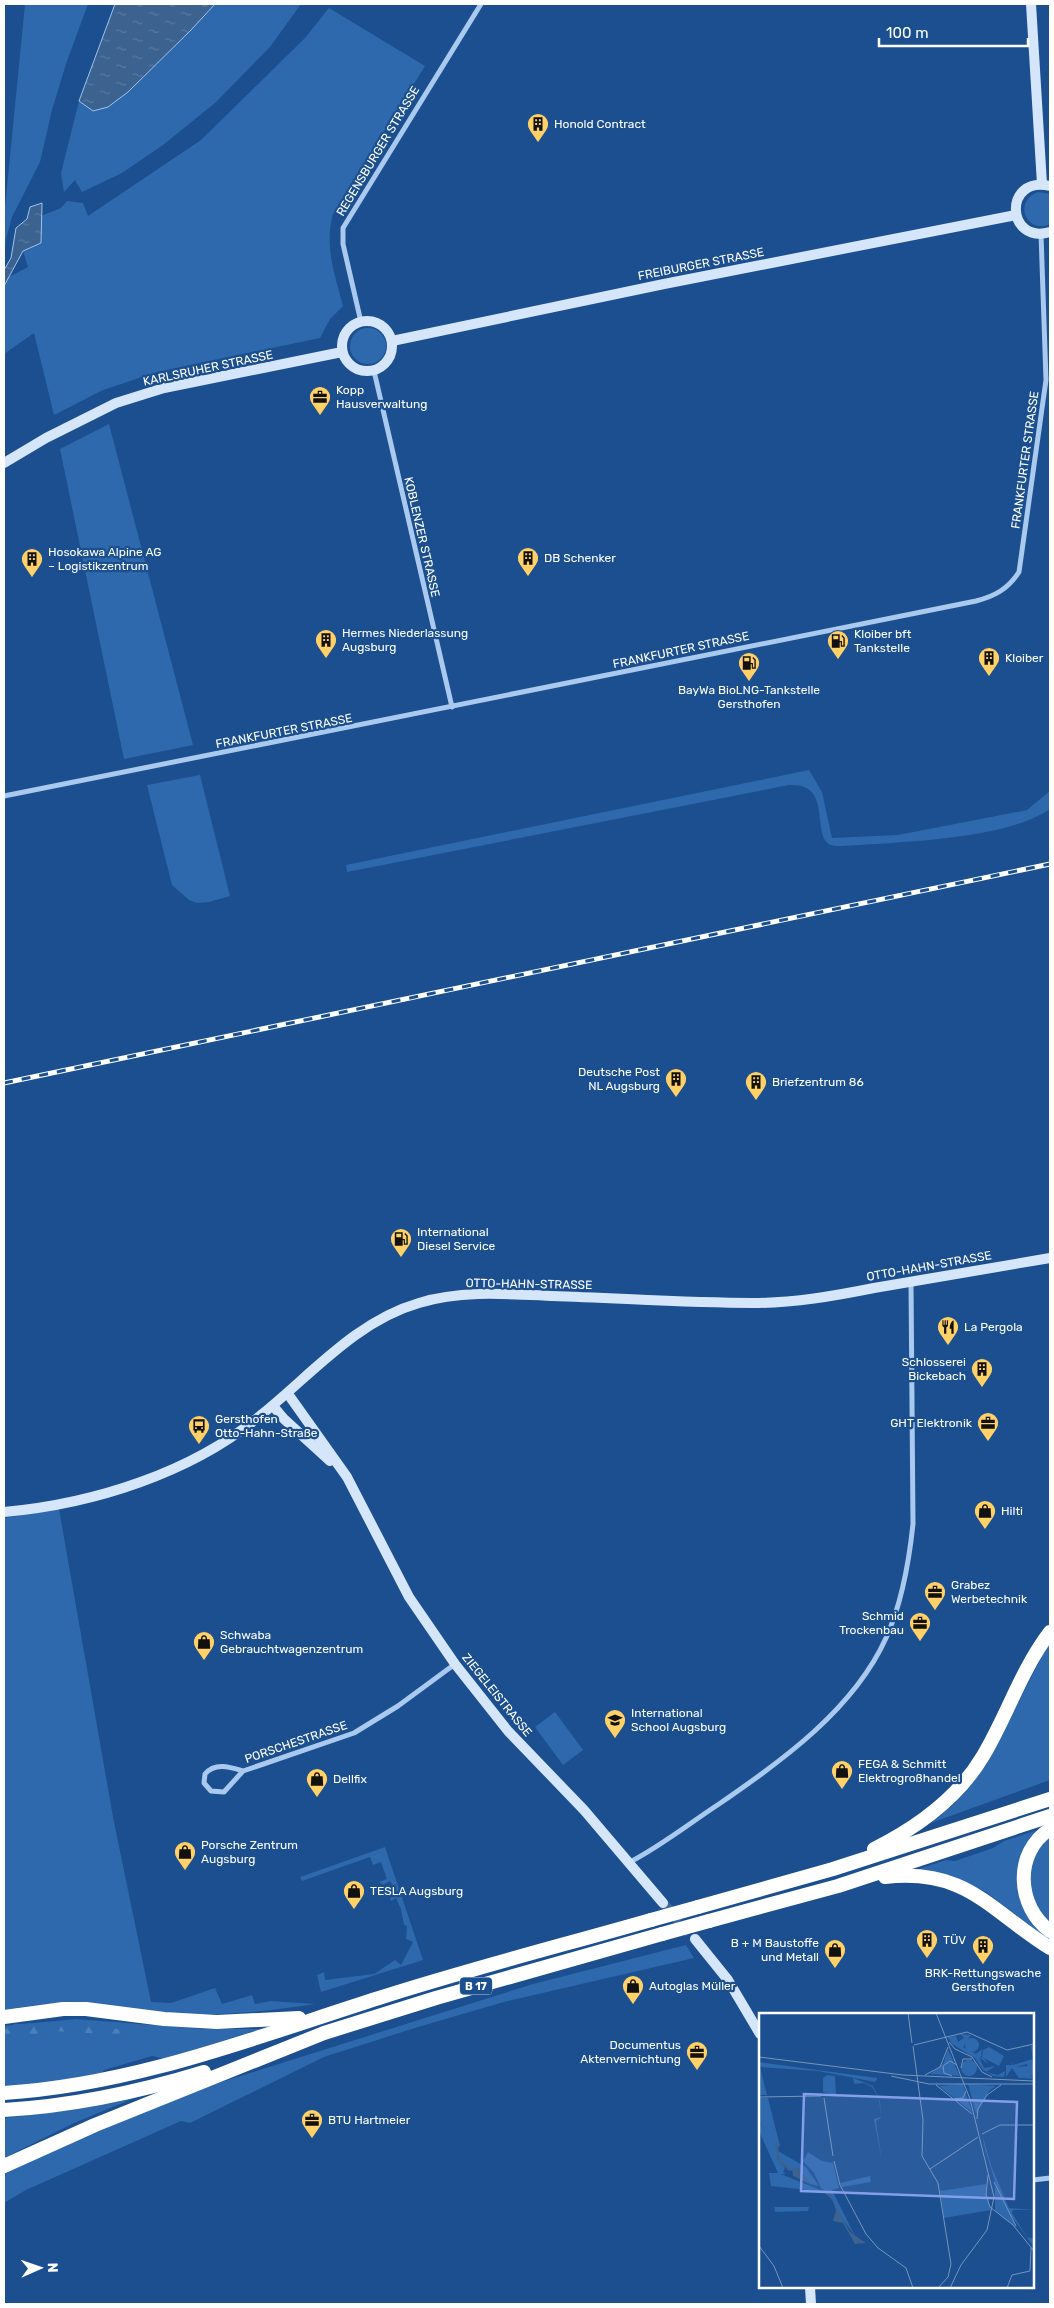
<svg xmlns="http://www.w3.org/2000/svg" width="1054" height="2308" font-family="Rubik,sans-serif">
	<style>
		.grass { fill: #2e69ad }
		.forest { fill: url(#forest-firs) }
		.water { fill: url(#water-ripples); stroke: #9cc4f0 }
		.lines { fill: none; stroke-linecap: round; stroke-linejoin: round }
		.secondary-tunnel { stroke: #3d69a0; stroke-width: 10; stroke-dasharray: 10 5; stroke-linecap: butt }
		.street { stroke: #a9c9ee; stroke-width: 5 }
		.secondary { stroke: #d6e6fa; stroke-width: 10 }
		.highway { stroke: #fff; stroke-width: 14 }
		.rail-casing { stroke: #fff; stroke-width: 5 }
		.rail { stroke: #1b4f8f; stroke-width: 3; stroke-dasharray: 9; stroke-linecap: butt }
		.highway-bridge { stroke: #fff; stroke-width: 14 }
		.labels { text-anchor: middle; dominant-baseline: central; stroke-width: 4.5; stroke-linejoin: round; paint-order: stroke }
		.shield { fill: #1b4f8f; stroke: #bbcadd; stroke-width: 1 }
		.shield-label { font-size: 11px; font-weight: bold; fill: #fff }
		.poi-label { font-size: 12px; fill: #fff; stroke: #1b4f8f; text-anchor: start }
		.street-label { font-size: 12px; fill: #fff; stroke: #1b4f8f }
		.inset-river { fill: none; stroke: #3c6290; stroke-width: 2.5 }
		.inset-road { fill: none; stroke: #7695bc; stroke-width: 1 }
		.view { fill: #839eea; fill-opacity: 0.15; stroke: #839eea; stroke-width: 2.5 }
		.inset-edge { fill: none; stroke: #fff; stroke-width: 2.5 }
	</style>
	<defs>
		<pattern id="forest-firs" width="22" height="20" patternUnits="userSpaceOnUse" patternTransform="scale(1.25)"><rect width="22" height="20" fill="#2e69ad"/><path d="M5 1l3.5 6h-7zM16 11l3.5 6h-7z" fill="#4d80b9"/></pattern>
		<pattern id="water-ripples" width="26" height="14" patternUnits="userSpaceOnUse" patternTransform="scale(1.25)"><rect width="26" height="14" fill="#3c6290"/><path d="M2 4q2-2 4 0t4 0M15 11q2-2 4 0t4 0" fill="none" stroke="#597aa1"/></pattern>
	</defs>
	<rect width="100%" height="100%" fill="#1b4f8f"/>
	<g class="grass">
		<polygon points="25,4 88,4 66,64 52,110 40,162 12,217 4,246 4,218"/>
		<polygon points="215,4 301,4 270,47 215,103 163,145 122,173 82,192 75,180 64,192 61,173 79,101 93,110 128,92 191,30"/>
		<path d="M329,8L425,66L333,214C324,246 335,275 343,306L330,319L320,338L157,372L103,390L54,415L34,333L4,354V286L7,278L28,267L23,251L41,243V216L61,208L67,201L83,203L88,216L201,140L305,38Z"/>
		<path d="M1038,192L1050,194V224C1027,235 1012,202 1038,192Z"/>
		<circle cx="368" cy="346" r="18"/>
		<polygon points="109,424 193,745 124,759 60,449"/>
		<path d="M809,770L822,792L832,838L898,835L1027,810L1050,791V809C1006,840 896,842 842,846C839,846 833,846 831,845C810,836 834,782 789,785L347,872L346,865Z"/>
		<polygon points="200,775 230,896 209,902 197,903 189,900 172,885 147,785"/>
		<path d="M59,1509L113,1817L151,2002L171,2003L215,1988L222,2004L252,1995L255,2004L271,2001L315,2004C263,2012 212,2017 159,2013C133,2010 106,2004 80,2003C54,2002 29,2006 4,2010V1518Z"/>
		<polygon points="1050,1641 1050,1780 931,1823 956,1802 987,1763"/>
		<polygon points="555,1712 583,1750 563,1765 535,1727"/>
		<polygon points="1050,1826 1050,1941 986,1892 967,1883 910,1872 946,1860 955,1861 993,1848 1004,1841"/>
		<polygon points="385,1847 423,1960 321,1992 317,1975 324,1972 325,1980 374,1974 395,1960 401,1965 413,1942 406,1939 407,1926 404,1925 401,1909 396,1898 391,1901 390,1898 397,1894 390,1881 383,1885 379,1882 387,1879 381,1862 373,1865 370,1857 302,1881 300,1877"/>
		<polygon points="686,1945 694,1958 504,2002 418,2027 324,2057 190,2123 181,2121 26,2190 4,2203 4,2174 109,2124 212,2085 533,1984"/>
		<polygon points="76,2019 204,2029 260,2029 165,2059 152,2056 104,2070 100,2076 4,2087 4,2026"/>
		<polygon points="132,2099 74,2123 4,2158 4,2118 72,2110"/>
	</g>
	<polygon class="forest" points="81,2022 138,2033 105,2034 55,2031 4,2039 4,2030 15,2024"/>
	<g class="water">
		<polygon points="115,4 215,4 191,30 128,92 108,107 93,111 79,101"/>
		<polygon points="42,203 41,243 23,251 4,286 4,270 11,258 16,228 27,219 30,207"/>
	</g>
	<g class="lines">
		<polyline class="secondary-tunnel" points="663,1903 695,1939"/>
		<g class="street">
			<polyline points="361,322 343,244 343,228 481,4"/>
			<polyline points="374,371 452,707"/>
			<path d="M4,796L976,601C995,596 1008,589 1019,572L1046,380L1041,234"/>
			<path d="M243,1771C230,1767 215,1762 205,1774L204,1783L211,1791L224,1792L243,1771L354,1733L398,1706L455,1664"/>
			<path d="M630,1862C661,1846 690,1823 719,1804C782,1761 854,1709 886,1638C902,1603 909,1562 913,1524L911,1283"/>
			<polyline points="1033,2180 1050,2178"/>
		</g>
		<g class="secondary">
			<polyline points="1031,4 1042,184"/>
			<path d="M1050,186C1003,175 1006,245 1050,232"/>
			<circle cx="367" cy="346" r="25"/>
			<polyline points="392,341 664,284 1016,215"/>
			<polyline points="4,463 46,438 116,403 164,388 342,352"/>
			<polyline points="288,1394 347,1477 409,1597 455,1664 508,1731 584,1810 663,1903"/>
			<polyline points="273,1406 284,1419 330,1461"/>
			<path d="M4,1512C93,1504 192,1473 261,1415C311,1375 356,1321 419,1303C461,1290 508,1294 552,1296C619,1298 686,1303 753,1303C794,1303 834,1296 874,1288C933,1278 992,1268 1050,1258"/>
			<polyline points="695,1939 728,1980 760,2034"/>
			<polyline points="810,2287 811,2304"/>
		</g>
		<g class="highway">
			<path d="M1050,1829C1013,1853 1017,1907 1050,1931"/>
			<path d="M874,1849C916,1828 958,1798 983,1756C1007,1716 1021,1670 1050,1632"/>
			<path d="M885,1877C967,1868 989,1910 1050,1948"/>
			<polyline points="698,1907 833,1869 1050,1799"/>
			<polyline points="709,1921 838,1886 1050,1816"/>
			<polyline points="4,2017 63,2009 86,2009 164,2019 217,2022 299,2018"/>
			<path d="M4,2093C134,2085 256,2037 379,1998C469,1969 560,1946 651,1920"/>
			<path d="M4,2110C72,2106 139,2092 204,2072"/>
			<polyline points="4,2166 95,2125 324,2033 436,1998 662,1934"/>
		</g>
		<g class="rail-casing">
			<polyline id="rail" points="4,1083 1050,864"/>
		</g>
		<use href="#rail" class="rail"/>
		<g class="highway-bridge">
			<polyline points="651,1920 698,1907"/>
			<polyline points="662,1934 709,1921"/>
		</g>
	</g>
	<defs>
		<g id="building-pin" transform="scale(1.125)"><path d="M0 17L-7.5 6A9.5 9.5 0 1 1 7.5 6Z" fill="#ffd166" stroke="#1b4f8f"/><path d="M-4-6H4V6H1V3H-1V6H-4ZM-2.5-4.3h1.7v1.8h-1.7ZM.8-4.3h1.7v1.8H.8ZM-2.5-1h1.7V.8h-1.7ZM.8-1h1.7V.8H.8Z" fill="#111"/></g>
		<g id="office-pin" transform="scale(1.125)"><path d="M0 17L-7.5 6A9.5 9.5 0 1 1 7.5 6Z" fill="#ffd166" stroke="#1b4f8f"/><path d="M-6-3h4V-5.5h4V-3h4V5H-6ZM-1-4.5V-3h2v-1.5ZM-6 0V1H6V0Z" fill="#111"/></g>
		<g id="fuel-pin" transform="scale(1.125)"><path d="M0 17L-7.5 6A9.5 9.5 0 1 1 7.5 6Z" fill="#ffd166" stroke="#1b4f8f"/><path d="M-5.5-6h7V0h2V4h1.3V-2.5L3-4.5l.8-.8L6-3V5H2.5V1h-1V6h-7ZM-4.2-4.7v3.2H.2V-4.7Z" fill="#111"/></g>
		<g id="restaurant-pin" transform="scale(1.125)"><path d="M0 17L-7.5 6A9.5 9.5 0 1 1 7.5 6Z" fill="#ffd166" stroke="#1b4f8f"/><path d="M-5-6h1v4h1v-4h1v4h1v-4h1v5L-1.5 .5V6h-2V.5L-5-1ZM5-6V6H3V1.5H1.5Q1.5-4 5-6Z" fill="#111"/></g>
		<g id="bus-pin" transform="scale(1.125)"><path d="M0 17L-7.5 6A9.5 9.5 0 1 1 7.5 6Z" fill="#ffd166" stroke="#1b4f8f"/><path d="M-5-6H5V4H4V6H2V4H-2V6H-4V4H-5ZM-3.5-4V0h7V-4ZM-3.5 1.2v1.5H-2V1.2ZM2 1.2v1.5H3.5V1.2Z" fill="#111"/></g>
		<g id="shop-pin" transform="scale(1.125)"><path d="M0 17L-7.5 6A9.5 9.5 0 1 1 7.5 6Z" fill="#ffd166" stroke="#1b4f8f"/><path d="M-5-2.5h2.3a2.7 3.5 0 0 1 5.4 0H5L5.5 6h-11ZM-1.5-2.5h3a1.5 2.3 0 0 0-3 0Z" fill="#111"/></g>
		<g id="school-pin" transform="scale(1.125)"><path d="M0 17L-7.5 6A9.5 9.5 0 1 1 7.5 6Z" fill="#ffd166" stroke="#1b4f8f"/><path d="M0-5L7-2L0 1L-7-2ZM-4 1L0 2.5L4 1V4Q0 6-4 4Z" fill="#111"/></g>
	</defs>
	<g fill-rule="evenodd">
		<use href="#building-pin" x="538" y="124"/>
		<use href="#office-pin" x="320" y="397"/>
		<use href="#building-pin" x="528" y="558"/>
		<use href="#building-pin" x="32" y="559"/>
		<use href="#building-pin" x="326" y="640"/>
		<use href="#fuel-pin" x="838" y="641"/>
		<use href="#building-pin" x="989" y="658"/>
		<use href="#fuel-pin" x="749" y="663"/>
		<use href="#building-pin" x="676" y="1079"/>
		<use href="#building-pin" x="756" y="1082"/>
		<use href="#fuel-pin" x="401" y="1239"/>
		<use href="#restaurant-pin" x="948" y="1327"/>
		<use href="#building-pin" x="982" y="1369"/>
		<use href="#office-pin" x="988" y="1423"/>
		<use href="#bus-pin" x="199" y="1426"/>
		<use href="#shop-pin" x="985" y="1511"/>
		<use href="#office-pin" x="935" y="1592"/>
		<use href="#office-pin" x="920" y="1623"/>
		<use href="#shop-pin" x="204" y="1642"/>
		<use href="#school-pin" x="615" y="1720"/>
		<use href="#shop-pin" x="842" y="1771"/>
		<use href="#shop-pin" x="317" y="1779"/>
		<use href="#shop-pin" x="185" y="1852"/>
		<use href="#shop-pin" x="354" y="1891"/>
		<use href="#building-pin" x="927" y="1940"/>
		<use href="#building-pin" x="983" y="1946"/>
		<use href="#shop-pin" x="835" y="1950"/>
		<use href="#shop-pin" x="633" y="1986"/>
		<use href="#office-pin" x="697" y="2052"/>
		<use href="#office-pin" x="312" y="2120"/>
	</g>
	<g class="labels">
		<rect class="shield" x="460" y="1977.5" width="32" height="17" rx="4"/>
		<g class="shield-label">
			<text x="476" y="1986">B 17</text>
		</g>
		<g class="poi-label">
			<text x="554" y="124">Honold Contract</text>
			<text x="336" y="390">Kopp<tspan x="336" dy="14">Hausverwaltung</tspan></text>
			<text x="48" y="552">Hosokawa Alpine AG<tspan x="48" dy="14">– Logistikzentrum</tspan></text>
			<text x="544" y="558">DB Schenker</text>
			<text x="342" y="633">Hermes Niederlassung<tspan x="342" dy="14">Augsburg</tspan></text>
			<text x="854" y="634">Kloiber bft<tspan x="854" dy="14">Tankstelle</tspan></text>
			<text x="1005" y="658">Kloiber</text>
			<text x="749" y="690" text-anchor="middle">BayWa BioLNG-Tankstelle<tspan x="749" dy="14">Gersthofen</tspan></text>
			<text x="660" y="1072" text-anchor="end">Deutsche Post<tspan x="660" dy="14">NL Augsburg</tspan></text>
			<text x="772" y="1082">Briefzentrum 86</text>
			<text x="417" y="1232">International<tspan x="417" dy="14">Diesel Service</tspan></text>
			<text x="964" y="1327">La Pergola</text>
			<text x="966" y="1362" text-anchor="end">Schlosserei<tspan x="966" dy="14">Bickebach</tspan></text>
			<text x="215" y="1419">Gersthofen<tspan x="215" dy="14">Otto-Hahn-Straße</tspan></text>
			<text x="972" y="1423" text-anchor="end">GHT Elektronik</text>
			<text x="1001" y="1511">Hilti</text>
			<text x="951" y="1585">Grabez<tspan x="951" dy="14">Werbetechnik</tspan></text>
			<text x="904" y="1616" text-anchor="end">Schmid<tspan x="904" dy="14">Trockenbau</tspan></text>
			<text x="220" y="1635">Schwaba<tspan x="220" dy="14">Gebrauchtwagenzentrum</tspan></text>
			<text x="631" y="1713">International<tspan x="631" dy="14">School Augsburg</tspan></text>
			<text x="858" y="1764">FEGA &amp; Schmitt<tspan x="858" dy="14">Elektrogroßhandel</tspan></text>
			<text x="333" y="1779">Dellfix</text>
			<text x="201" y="1845">Porsche Zentrum<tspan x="201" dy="14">Augsburg</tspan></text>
			<text x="370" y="1891">TESLA Augsburg</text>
			<text x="943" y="1940">TÜV</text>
			<text x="819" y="1943" text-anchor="end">B + M Baustoffe<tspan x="819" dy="14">und Metall</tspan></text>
			<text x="983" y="1973" text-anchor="middle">BRK-Rettungswache<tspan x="983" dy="14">Gersthofen</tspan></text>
			<text x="649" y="1986">Autoglas Müller</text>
			<text x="681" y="2045" text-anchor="end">Documentus<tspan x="681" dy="14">Aktenvernichtung</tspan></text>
			<text x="328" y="2120">BTU Hartmeier</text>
		</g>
		<g class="street-label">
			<text transform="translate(378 151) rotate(-59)">REGENSBURGER STRASSE</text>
			<text transform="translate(701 264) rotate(-11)">FREIBURGER STRASSE</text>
			<text transform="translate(208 368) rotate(-12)">KARLSRUHER STRASSE</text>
			<text transform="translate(1025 460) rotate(-82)">FRANKFURTER STRASSE</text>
			<text transform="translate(422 537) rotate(77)">KOBLENZER STRASSE</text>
			<text transform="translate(681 650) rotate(-12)">FRANKFURTER STRASSE</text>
			<text transform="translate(284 731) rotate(-11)">FRANKFURTER STRASSE</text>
			<text transform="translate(929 1266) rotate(-10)">OTTO-HAHN-STRASSE</text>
			<text transform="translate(529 1284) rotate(1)">OTTO-HAHN-STRASSE</text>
			<text transform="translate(497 1695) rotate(51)">ZIEGELEISTRASSE</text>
			<text transform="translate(296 1742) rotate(-19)">PORSCHESTRASSE</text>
		</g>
	</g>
	<g transform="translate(759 2013)">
		<rect width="275" height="275" fill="#1b4f8f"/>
		<path d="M206 32a7 7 0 1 1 14 0a7 7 0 1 1-14 0ZM272,33H275V63H272L268,51L257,54L261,64L273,66L260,65L253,55L247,64V52H253L251,48L254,52L274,46ZM230,34L245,43L240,53L223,44L224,37ZM189,37L195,49L184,53L194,49L201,63L171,61L184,51ZM202 55a8 8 0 1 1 16 0a8 8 0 1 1-16 0ZM0,49L118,65V66L116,69L59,58L1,54L8,82H0ZM68,62L76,63L77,82L64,79V65ZM94,65L114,73L121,88L122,105L117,108L123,149L115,106L122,104L120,86L113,74L105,70L95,71ZM204,71L213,99L180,73ZM209,71L237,73L230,78L217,101ZM0,85H9L21,133L18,135V146L26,155L24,159L27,161H22L66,179L12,173L10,160H19L0,118V109L5,116L0,108ZM223,121L233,155L250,195L275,197H254L253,200L268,224L275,226V234L250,200L238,175L226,136ZM19,138L47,154L60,173L51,171L39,155L31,158L20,147ZM49,139L63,148L74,150L80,175L73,177L96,223L80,201L70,180L62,175L55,160L44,148ZM227,161V178L232,197L185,205L181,178L227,171ZM111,163L112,169L83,174L81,170ZM236,173L258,215L236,198ZM15,194H50L49,198L16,199Z" fill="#2e69ad"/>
		<path d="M201,21L212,22L204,34L217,41L223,36L222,44L226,46L229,51L220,44L225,55L237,53L227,59L239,62L246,58L245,64L234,63L224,57L216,45L193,31L189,24L197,23L199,29L205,25ZM269,53L272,63L275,66L261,64L256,54Z" fill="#2e69ad"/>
		<path d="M33,155H39L51,171L34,163ZM61,175L70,180L91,219L107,230L96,231L84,210L74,208L77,198L74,188Z" fill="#3c6290"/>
		<path class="inset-river" d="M17,129L20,147L31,157"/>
		<path class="inset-road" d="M149,0L153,30M177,0L211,86L235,184L228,217L202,252L191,275M190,29L196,36L213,44L223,59L233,64M155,32L208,19L248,37L275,31M154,33L164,107L163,143L179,170L192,251L189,264L179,275M0,44L144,62L275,68M202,55L204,46H213M166,62L181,54L189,34M132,63L170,71H275M193,63L185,60L184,53L191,48L198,52M177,72L213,101M0,84L62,83M65,85L74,143M196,86L204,85L207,78M218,106L219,96L228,82L242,72M223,121L241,112H275M75,148L81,172L107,221L119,235L147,255L154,275M171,156L219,124M229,162L227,182L231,194L254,212L275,238M235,169L257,213M0,233L15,253L24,275M248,275L253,262L271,258L272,235"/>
		<path class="view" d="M45,81L258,89L255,186L42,178Z"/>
		<rect width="275" height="275" class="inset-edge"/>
	</g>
	<rect width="1054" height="2308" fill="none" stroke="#ffffff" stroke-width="10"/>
	<g transform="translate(40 2268) rotate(88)" stroke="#1b4f8f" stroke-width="4" paint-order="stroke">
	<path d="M0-4L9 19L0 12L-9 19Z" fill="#ffffff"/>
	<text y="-8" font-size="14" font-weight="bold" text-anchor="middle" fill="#ffffff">N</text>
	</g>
	<path d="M879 38v8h149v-8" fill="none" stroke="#ffffff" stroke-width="2.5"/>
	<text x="886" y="38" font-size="15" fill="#ffffff" stroke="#1b4f8f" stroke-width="4" paint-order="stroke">100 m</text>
</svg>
